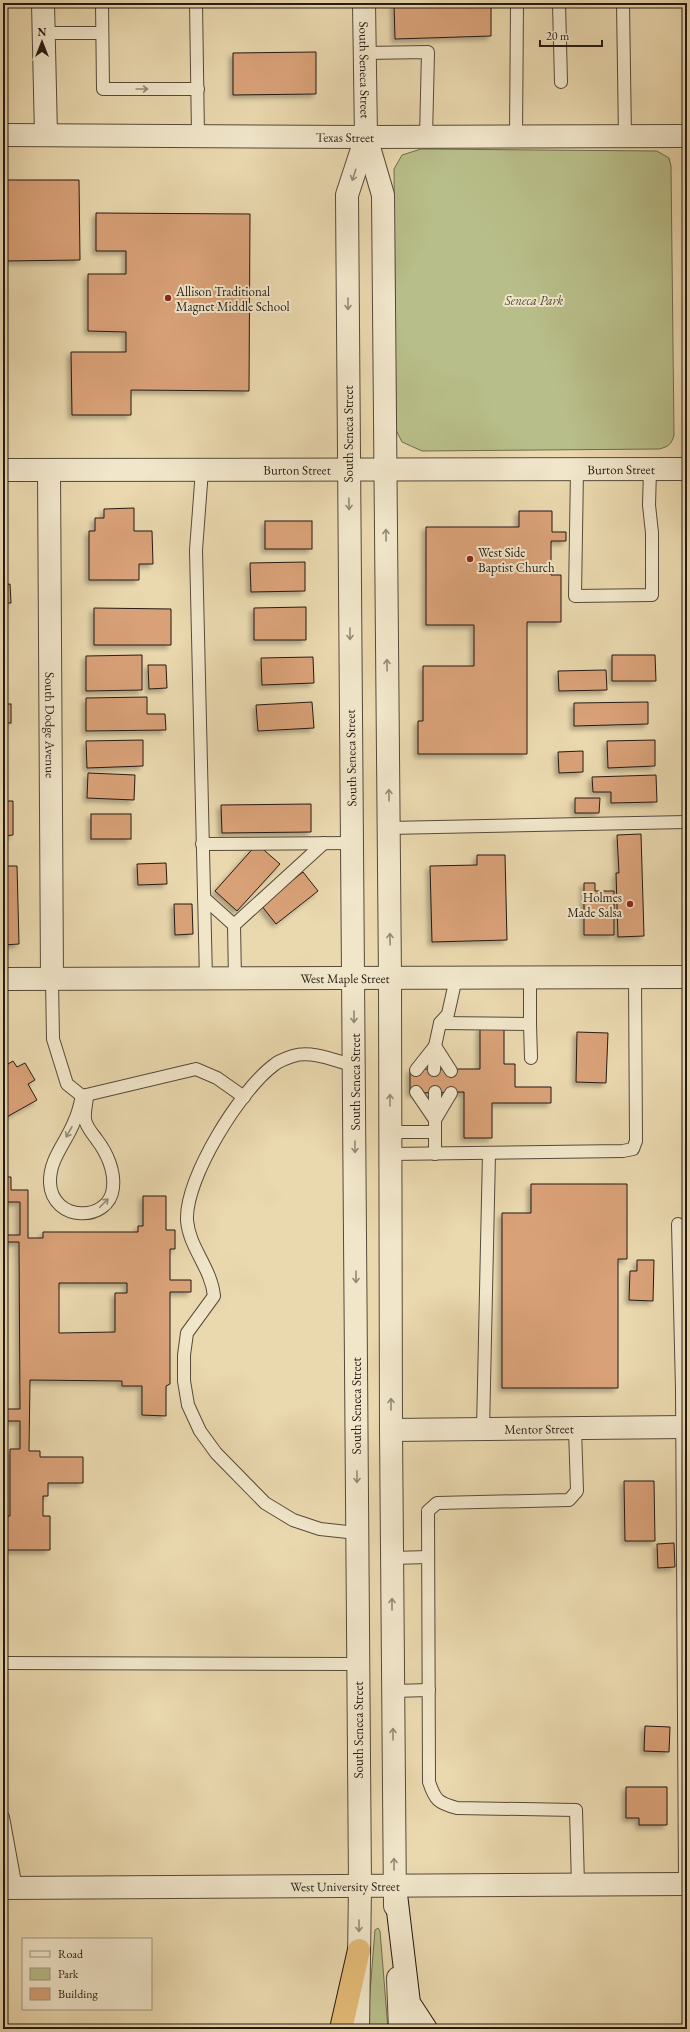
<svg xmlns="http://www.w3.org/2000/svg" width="690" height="2032" font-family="'EB Garamond',serif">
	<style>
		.green { fill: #b8be89; stroke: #6e6c4e }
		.building { fill: #d9a178; stroke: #251a12; fill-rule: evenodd; filter: url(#shadow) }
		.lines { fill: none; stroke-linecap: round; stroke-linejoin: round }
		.service-casing { stroke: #564a39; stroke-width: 14 }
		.minor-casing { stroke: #564a39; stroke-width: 24 }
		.tertiary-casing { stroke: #564a39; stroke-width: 24 }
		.secondary-casing { stroke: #251a12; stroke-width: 24 }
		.motorway-casing { stroke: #251a12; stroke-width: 24 }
		.service { stroke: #f1e6ca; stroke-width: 12 }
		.minor { stroke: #f1e6ca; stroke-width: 22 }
		.tertiary { stroke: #f1e6ca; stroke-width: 22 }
		.secondary { stroke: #f1e6ca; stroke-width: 22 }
		.motorway { stroke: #e5bc77; stroke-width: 22 }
		.oneway { stroke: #958a77 }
		.poi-dot { fill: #8f2418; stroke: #f1e6ca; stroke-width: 1.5 }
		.labels { text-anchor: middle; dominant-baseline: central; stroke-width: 4; stroke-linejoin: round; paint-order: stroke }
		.street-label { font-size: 13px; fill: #251a12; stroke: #f1e6ca }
		.poi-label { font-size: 13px; fill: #251a12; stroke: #f1e6ca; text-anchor: start }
		.park-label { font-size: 13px; font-style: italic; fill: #514b36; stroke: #f1e6ca }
	</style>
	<defs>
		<filter id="shadow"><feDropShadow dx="-3.5" dy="3.5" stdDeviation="2" flood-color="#0004"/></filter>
	</defs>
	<rect width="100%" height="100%" fill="#ead8ae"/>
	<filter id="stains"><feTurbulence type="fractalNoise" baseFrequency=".005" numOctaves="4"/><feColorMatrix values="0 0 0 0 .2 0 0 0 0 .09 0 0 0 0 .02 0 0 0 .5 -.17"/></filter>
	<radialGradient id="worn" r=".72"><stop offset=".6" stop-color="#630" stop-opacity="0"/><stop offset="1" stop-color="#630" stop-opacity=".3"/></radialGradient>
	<g class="green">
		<path d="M421,149L657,151L669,158L671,166L674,435C672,444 668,447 659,449L422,451L402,442L396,430L394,169L402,155Z"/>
		<polygon points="378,1928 380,1931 388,2029 367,2029 375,1930"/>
	</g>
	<g class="building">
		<polygon points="394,3 491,3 491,36 395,39"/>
		<polygon points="316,52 316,94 233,95 233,53"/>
		<polygon points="3,180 79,180 80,260 3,261"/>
		<polygon points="96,213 250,214 249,391 131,390 131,415 72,415 71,352 126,352 126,332 88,331 88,274 126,274 126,251 96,251"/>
		<polygon points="134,508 134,531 152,531 153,564 139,564 139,580 89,580 89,531 95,531 95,518 104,518 104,509"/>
		<polygon points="519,511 552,511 552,532 566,532 566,541 551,541 551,575 561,575 561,622 527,622 527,754 418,754 418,721 423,721 423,666 474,666 474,625 426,625 426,527 519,527"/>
		<rect x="265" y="521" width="47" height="28"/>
		<polygon points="305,562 305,591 251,592 250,563"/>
		<polygon points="10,584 11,603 3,603 3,585"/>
		<polygon points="306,607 306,640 254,640 254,608"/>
		<polygon points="94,608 171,609 171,645 94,645"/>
		<polygon points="142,655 142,690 86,691 86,656"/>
		<polygon points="612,655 655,655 656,681 612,681"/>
		<rect x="3" y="656" width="2" height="29"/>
		<polygon points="313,657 314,683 262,685 261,658"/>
		<polygon points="148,665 166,665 167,688 149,689"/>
		<polygon points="606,670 607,690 559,691 558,671"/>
		<polygon points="147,697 147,714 165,714 166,730 86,731 86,698"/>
		<polygon points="312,702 314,728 258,731 256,705"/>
		<polygon points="648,702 648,724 574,726 574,703"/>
		<rect x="3" y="704" width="8" height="19"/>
		<polygon points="143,740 143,766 87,768 86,741"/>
		<polygon points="655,740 655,766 608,768 607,741"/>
		<polygon points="583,751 583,772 559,773 558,752"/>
		<rect x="3" y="765" width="3" height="27"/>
		<polygon points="88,773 135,775 134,800 87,798"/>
		<polygon points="656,775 657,802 611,803 611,792 593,792 592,777"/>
		<polygon points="575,798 600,798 599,813 575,813"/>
		<polygon points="3,801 13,801 13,835 3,836"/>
		<polygon points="311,804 311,832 222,833 221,805"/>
		<rect x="91" y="814" width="40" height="25"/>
		<polygon points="641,834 644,936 618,937 616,873 619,873 617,835"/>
		<polygon points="257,844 280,864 237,911 215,891"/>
		<polygon points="477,855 505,855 507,940 432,942 430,866 477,865"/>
		<polygon points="166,863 167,884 138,885 137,864"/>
		<polygon points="3,866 17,866 19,944 3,945"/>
		<polygon points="303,872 318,891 276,924 261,905"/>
		<polygon points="584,883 595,883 595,891 614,891 614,935 584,935"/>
		<polygon points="174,904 192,904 193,934 175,935"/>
		<polygon points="480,1027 504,1027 504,1064 515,1064 515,1087 551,1087 551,1103 492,1103 492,1138 464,1138 464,1092 410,1093 410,1069 480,1069"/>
		<polygon points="577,1032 608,1033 606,1083 576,1082"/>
		<polygon points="13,1061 17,1067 25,1063 35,1080 28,1084 37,1100 3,1119 3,1067"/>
		<path d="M3,1177H11V1190H28V1238H43V1232H138V1226H143V1196H166V1230H175V1249H170V1280H191V1292H170V1384L166,1386V1416L142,1415V1386H122V1381L30,1380L29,1451H40V1457H83V1483H48V1496H43V1516H50V1550H3V1516H10V1449H20V1421H3V1409H20L19,1242H3V1235H20V1202H7V1216H3ZM59,1283H127V1293H115V1332L59,1333Z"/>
		<polygon points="531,1184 627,1184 627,1259 618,1259 618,1388 502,1388 502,1213 531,1213"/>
		<polygon points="637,1260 654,1260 653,1301 629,1300 630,1271 637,1271"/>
		<polygon points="624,1481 654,1481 655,1541 625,1541"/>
		<polygon points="674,1543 675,1567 658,1568 657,1544"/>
		<polygon points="645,1726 670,1727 669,1752 644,1751"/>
		<polygon points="626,1787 667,1787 667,1825 639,1825 639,1818 626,1818"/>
	</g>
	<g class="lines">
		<g class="service-casing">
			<g id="service">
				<polyline points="102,3 103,89 198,89"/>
				<polyline points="196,3 198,136"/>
				<polyline points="559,3 561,82"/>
				<polyline points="623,3 625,137"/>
				<polyline points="44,33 102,33"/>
				<polyline points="365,53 428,52 426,137"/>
				<polyline points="516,137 517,3"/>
				<polyline points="202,470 196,550 206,979"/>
				<polyline points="577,470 575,596 652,595 652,533 649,505 650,470"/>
				<polyline points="389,828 687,822"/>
				<polyline points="202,844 352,843"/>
				<polyline points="204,898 234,925"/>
				<polyline points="52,979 53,1039 67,1084 82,1096 196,1069 217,1078 244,1097"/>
				<polyline points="235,979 234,925 324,843"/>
				<polyline points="440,1023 530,1024 530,978"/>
				<polyline points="530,1024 531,1058"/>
				<path d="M355,1066C336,1061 312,1050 293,1056C287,1058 278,1061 274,1065C241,1089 185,1178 187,1220C189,1248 211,1267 214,1296L187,1333L184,1355V1381L188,1405L200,1431L216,1453L265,1503L293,1520L320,1529L357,1533"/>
				<polyline points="416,1070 435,1046 451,1071"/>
				<polyline points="434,1070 435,1046 440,1023 448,1014 456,978"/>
				<polyline points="416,1092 435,1120 451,1093"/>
				<polyline points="435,1092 435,1154"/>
				<path d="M82,1096C80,1105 78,1114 74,1122C66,1143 49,1159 50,1183C52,1222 109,1223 113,1188C115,1171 107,1153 97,1140C93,1134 86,1127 85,1119C84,1112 87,1102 87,1095"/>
				<polyline points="390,1132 435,1132"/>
				<polyline points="390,1154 623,1151 633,1149 636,1141 635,977"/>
				<polyline points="678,1224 682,1389 685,1884"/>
				<path d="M575,1429L577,1491L569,1500L437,1503L428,1511L429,1782C435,1800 438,1803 457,1808L576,1810L578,1885"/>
				<polyline points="483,1430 489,1153"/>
				<polyline points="392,1558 428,1557"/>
				<polyline points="3,1663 358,1664"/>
				<polyline points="393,1691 429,1690"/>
				<polyline points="3,1817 16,1888"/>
			</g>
		</g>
		<g class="minor-casing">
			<g id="minor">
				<polyline points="43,3 46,135"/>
				<path id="s1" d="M3,135L366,137L687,136"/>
				<path id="s2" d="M3,470L687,469"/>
				<path id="s3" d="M49,470L52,979"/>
				<path id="s4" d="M391,1430L687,1427"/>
				<path id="s5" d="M3,1888L687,1884"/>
			</g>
		</g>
		<g class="tertiary-casing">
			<g id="tertiary">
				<path id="s6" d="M364,3L366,137L383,195L390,978L391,1430L395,1906"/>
				<path id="s7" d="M3,979L687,977"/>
				<polyline points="398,1978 400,2029"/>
				<polyline points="358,2029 360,1887 347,195 366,137"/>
			</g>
		</g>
		<g class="secondary-casing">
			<polyline id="secondary" points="395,1886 409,2003 426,2029"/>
		</g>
		<g class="motorway-casing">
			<polyline id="motorway" points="341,2029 359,1950"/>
		</g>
		<use href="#service" class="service"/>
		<use href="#minor" class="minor"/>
		<use href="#tertiary" class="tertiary"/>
		<use href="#secondary" class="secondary"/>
		<use href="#motorway" class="motorway"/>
	</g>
	<defs><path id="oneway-shaft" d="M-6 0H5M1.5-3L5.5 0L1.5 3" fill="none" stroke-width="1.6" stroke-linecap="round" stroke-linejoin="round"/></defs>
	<g class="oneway">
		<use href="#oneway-shaft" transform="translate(142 89)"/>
		<use href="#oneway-shaft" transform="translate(354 175) rotate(108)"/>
		<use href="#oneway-shaft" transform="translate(348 304) rotate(90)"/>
		<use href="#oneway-shaft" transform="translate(349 504) rotate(89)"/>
		<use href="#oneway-shaft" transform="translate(386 535) rotate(-91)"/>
		<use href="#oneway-shaft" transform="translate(350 634) rotate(90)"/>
		<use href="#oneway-shaft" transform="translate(387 665) rotate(-91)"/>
		<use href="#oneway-shaft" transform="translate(389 795) rotate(-91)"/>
		<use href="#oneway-shaft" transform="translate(390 939) rotate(-91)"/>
		<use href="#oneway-shaft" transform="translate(354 1017) rotate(90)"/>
		<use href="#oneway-shaft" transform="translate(390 1100) rotate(-90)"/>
		<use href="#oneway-shaft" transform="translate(69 1132) rotate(119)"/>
		<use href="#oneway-shaft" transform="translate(355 1147) rotate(90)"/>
		<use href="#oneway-shaft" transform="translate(104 1203) rotate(-45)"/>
		<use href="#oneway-shaft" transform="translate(356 1277) rotate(90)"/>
		<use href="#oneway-shaft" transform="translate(391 1404) rotate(-90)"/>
		<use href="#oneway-shaft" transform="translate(357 1477) rotate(90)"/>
		<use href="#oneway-shaft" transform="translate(392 1604) rotate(-90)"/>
		<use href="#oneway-shaft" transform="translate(393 1734) rotate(-90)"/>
		<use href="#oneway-shaft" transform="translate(394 1864) rotate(-90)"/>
		<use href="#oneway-shaft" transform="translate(359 1926) rotate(90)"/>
	</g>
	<g class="poi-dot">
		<circle cx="168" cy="298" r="4"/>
		<circle cx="470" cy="559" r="4"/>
		<circle cx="630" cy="904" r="4"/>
	</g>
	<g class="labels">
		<g class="street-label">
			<text stroke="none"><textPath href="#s6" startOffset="67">South Seneca Street</textPath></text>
			<text stroke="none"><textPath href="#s1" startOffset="342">Texas Street</textPath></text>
			<text transform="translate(348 434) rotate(-90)">South Seneca Street</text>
			<text stroke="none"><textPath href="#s2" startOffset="294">Burton Street</textPath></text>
			<text stroke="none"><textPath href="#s2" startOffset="618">Burton Street</textPath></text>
			<text stroke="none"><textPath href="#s3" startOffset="255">South Dodge Avenue</textPath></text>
			<text transform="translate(351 758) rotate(-91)">South Seneca Street</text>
			<text stroke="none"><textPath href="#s7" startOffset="342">West Maple Street</textPath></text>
			<text transform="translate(355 1082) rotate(-90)">South Seneca Street</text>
			<text transform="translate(356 1406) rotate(-90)">South Seneca Street</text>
			<text stroke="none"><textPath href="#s4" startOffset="148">Mentor Street</textPath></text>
			<text transform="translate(358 1730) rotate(-90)">South Seneca Street</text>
			<text stroke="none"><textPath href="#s5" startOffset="342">West University Street</textPath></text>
		</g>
		<g class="poi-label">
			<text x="176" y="291">Allison Traditional<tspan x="176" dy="15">Magnet Middle School</tspan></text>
			<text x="478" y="552">West Side<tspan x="478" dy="15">Baptist Church</tspan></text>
			<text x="622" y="897" text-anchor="end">Holmes<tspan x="622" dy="15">Made Salsa</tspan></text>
		</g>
		<g class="park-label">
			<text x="534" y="300">Seneca Park</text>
		</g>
	</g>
	<rect width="690" height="2032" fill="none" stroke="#ead8ae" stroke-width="16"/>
	<rect x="4" y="4" width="682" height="2024" fill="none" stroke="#251a12" stroke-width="2"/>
	<rect x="8" y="8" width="674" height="2016" fill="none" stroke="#251a12"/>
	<rect x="22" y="1938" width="130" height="72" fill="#f1e6ca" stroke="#9f9480"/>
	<rect x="30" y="1951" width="20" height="6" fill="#f1e6ca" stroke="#9f9480"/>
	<text x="58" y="1958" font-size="12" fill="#251a12">Road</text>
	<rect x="30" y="1968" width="20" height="12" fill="#b8be89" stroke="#9f9480"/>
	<text x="58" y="1978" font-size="12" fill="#251a12">Park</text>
	<rect x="30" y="1988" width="20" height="12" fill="#d9a178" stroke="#9f9480"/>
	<text x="58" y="1998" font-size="12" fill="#251a12">Building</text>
	<g transform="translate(42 42)" stroke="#f1e6ca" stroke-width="3" paint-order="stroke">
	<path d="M0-3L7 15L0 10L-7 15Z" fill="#251a12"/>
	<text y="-6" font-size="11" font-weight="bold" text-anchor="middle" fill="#251a12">N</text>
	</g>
	<path d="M540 40v6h62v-6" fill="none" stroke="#251a12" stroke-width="2"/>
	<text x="546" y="40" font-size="12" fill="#251a12" stroke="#f1e6ca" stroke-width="3" paint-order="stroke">20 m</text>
	<rect width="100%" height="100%" filter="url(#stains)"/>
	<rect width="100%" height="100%" fill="url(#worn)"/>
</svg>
